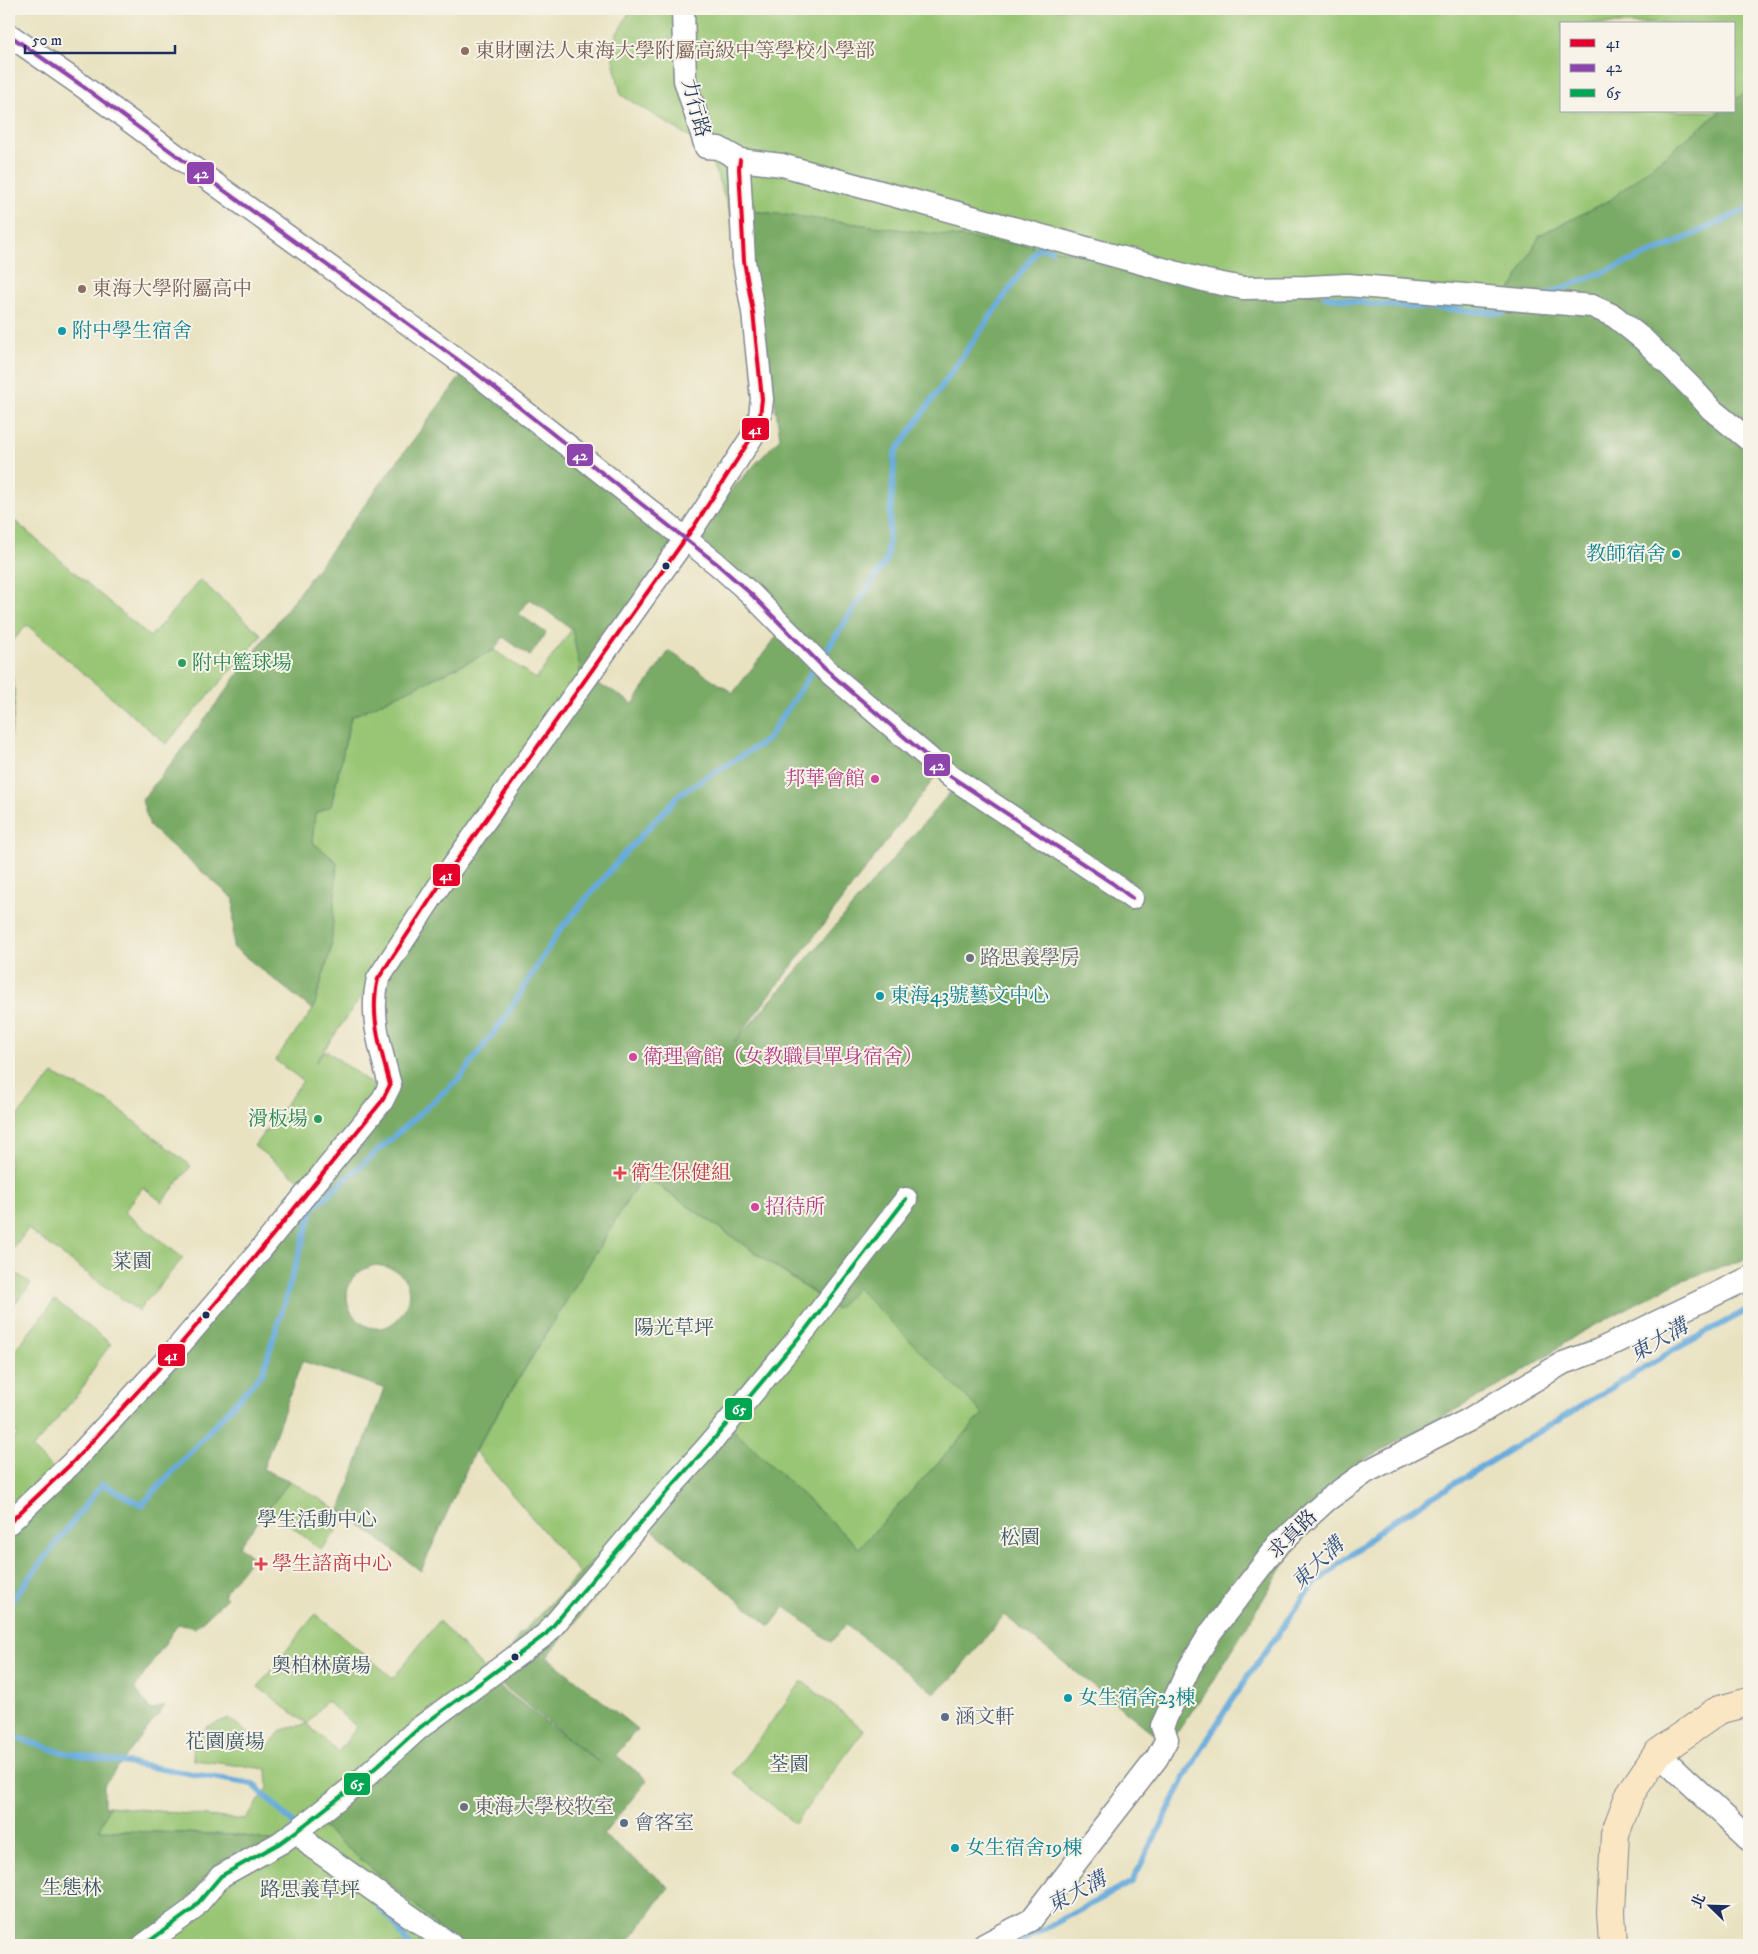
<svg xmlns="http://www.w3.org/2000/svg" width="1758" height="1954" font-family="'IM FELL DW Pica','Noto Serif TC',serif">
	<style>
		.green { fill: #99c674; stroke: #5a7a69; fill-rule: evenodd }
		.forest { fill: #7aab66; stroke: #4a6d62; fill-rule: evenodd }
		.lines { fill: none; stroke-linecap: round; stroke-linejoin: round }
		.stream { stroke: #67abdc; stroke-width: 6 }
		.street-casing { stroke: #828890; stroke-width: 25 }
		.secondary-casing { stroke: #828890; stroke-width: 30 }
		.street { stroke: #fff; stroke-width: 22 }
		.secondary { stroke: #fbe6c3; stroke-width: 28 }
		.bus-1-casing { stroke: #f7f3e8; stroke-width: 8 }
		.bus-2-casing { stroke: #f7f3e8; stroke-width: 8 }
		.bus-3-casing { stroke: #f7f3e8; stroke-width: 8 }
		.bus-1 { stroke: #e4002b; stroke-width: 4 }
		.bus-2 { stroke: #8e44ad; stroke-width: 4 }
		.bus-3 { stroke: #00a651; stroke-width: 4 }
		.education-dot { fill: #8d6e63; stroke: #f7f3e8; stroke-width: 2 }
		.culture-dot { fill: #0f9aa8; stroke: #f7f3e8; stroke-width: 2 }
		.bus-dot { fill: #1b2f5e; stroke: #f7f3e8; stroke-width: 2 }
		.leisure-dot { fill: #2e9e5b; stroke: #f7f3e8; stroke-width: 2 }
		.hotel-dot { fill: #d1479c; stroke: #f7f3e8; stroke-width: 2 }
		.worship-dot { fill: #6b7280; stroke: #f7f3e8; stroke-width: 2 }
		.health-dot { fill: #e0444e; stroke: #f7f3e8; stroke-width: 2 }
		.service-dot { fill: #5c6f8a; stroke: #f7f3e8; stroke-width: 2 }
		.labels { text-anchor: middle; dominant-baseline: central; stroke-width: 4; stroke-linejoin: round; paint-order: stroke }
		.education-label { font-size: 20px; fill: #785e54; stroke: #f7f3e8; text-anchor: start }
		.street-label { font-size: 20px; fill: #1b2f5e; stroke: #f7f3e8 }
		.culture-label { font-size: 20px; fill: #0d838f; stroke: #f7f3e8; text-anchor: start }
		.leisure-label { font-size: 20px; fill: #27864d; stroke: #f7f3e8; text-anchor: start }
		.hotel-label { font-size: 20px; fill: #b23c85; stroke: #f7f3e8; text-anchor: start }
		.worship-label { font-size: 20px; fill: #5b616d; stroke: #f7f3e8; text-anchor: start }
		.health-label { font-size: 20px; fill: #be3a42; stroke: #f7f3e8; text-anchor: start }
		.park-label { font-size: 20px; fill: #3a5564; stroke: #f7f3e8 }
		.service-label { font-size: 20px; fill: #4e5e75; stroke: #f7f3e8; text-anchor: start }
		.water-label { font-size: 21px; font-style: italic; fill: #325484; stroke: #f7f3e8 }
		.line-badge { stroke: #f7f3e8; stroke-width: 2 }
		.badge-label { font-size: 14px; text-anchor: middle; font-weight: bold; fill: #fff }
	</style>
	<rect width="100%" height="100%" fill="#f7f3e8"/>
	<filter id="ink" filterUnits="userSpaceOnUse"><feTurbulence type="fractalNoise" baseFrequency=".02" numOctaves="2"/><feDisplacementMap in="SourceGraphic" scale="10" xChannelSelector="R" yChannelSelector="G"/><feConvolveMatrix kernelMatrix="1 2 1 2 8 2 1 2 1" color-interpolation-filters="sRGB"/></filter>
	<filter id="wash" filterUnits="userSpaceOnUse"><feTurbulence type="fractalNoise" baseFrequency=".0096" numOctaves="4" result="noise"/><feDisplacementMap in="SourceGraphic" scale="20" xChannelSelector="R" yChannelSelector="G"/><feGaussianBlur stdDeviation="1.12" result="paint"/><feColorMatrix in="noise" values="0 0 0 0 0 0 0 0 0 0 0 0 0 0 0 0 0 1.4 0 .05"/><feComposite in="paint" operator="in"/></filter>
	<g filter="url(#wash)">
		<rect width="100%" height="100%" fill="#e9e2c1"/>
		<g class="green">
			<polygon points="631,9 1749,9 1749,89 1734,101 1734,24 1562,24 1562,111 1721,111 1610,200 1540,235 1502,313 1371,304 1039,247 729,208 706,147 621,95 610,46"/>
			<polygon points="9,516 150,637 200,580 262,635 166,744 27,625 9,645"/>
			<polygon points="572,629 582,679 315,1063 326,1050 382,1092 310,1188 254,1146 303,1081 275,1060 313,1010 331,949 337,862 312,842 315,814 331,806 351,717 494,650 536,679"/>
			<path d="M9,666C18,691 14,719 9,743Z"/>
			<polygon points="53,1074 111,1103 191,1166 162,1202 143,1187 124,1212 183,1258 138,1311 28,1229 9,1254 9,1126"/>
			<polygon points="643,1175 836,1309 857,1288 983,1414 859,1548 728,1425 582,1576 475,1451"/>
			<polygon points="9,1268 31,1284 9,1311"/>
			<polygon points="55,1300 111,1344 98,1361 82,1389 32,1449 60,1475 9,1516 9,1445 18,1434 9,1426 9,1358"/>
			<polygon points="290,1481 348,1516 321,1550 269,1508"/>
			<path d="M315,1614L393,1678L439,1621L491,1676L312,1818L421,1910L453,1945H144L280,1843L240,1835L98,1830L109,1806L245,1820L268,1788L267,1769L194,1760L192,1748L207,1727L229,1718L267,1749L281,1730L307,1724L258,1687ZM326,1701L357,1727L338,1752L307,1724Z"/>
			<polygon points="802,1681 864,1730 795,1824 733,1773"/>
		</g>
		<path class="forest" d="M1749,89V1258L1677,1282L1580,1333L1506,1382L1362,1461L1290,1555L1215,1678L1167,1747L1163,1741L1004,1615L954,1676L934,1693L846,1625L831,1642L785,1607L770,1626L651,1529L547,1657L637,1729L616,1755L647,1780L603,1835L669,1887L626,1945H599L594,1943L592,1945H453L421,1910L312,1818L482,1673L601,1764L491,1676L520,1634L728,1425L859,1548L983,1414L857,1288L837,1309L643,1175L475,1450L421,1571L340,1510L384,1388L302,1361L263,1469L290,1481L239,1546L252,1557L223,1595L227,1598L195,1628L178,1624L135,1688L150,1710L165,1706L104,1785V1807L109,1806L99,1830L240,1835L280,1843L144,1945H9V1516L60,1475L382,1092L384,969L582,679L572,629L530,599L519,614L546,633L530,656L503,637L494,650L351,717L331,806L315,814L312,842L337,862L331,949L313,1010L233,947L234,899L150,827L142,800L183,748L461,376L686,538L780,438L764,326L729,208L1039,247L1371,304L1501,313L1502,307L1540,235L1610,200L1721,111H1734V101ZM686,539L784,627L733,693L669,651L633,704L613,691L583,679ZM936,776L954,788L735,1042V1041ZM375,1265C443,1271 393,1359 355,1317C344,1306 344,1283 358,1273C363,1269 369,1267 375,1265Z"/>
		<g class="lines">
			<g class="stream">
				<polyline points="1548,294 1673,244 1749,208"/>
				<polyline points="1325,296 1371,304 1502,313 1516,307"/>
				<polyline points="9,1604 102,1484 142,1505 263,1372 313,1208 460,1078 506,1016 559,931 624,854 681,793 767,740 887,559 895,453 1039,247 1051,250"/>
				<polyline points="9,1735 61,1752 253,1784 297,1827"/>
				<polyline points="378,1906 391,1919 409,1945"/>
				<polyline points="1014,1945 1132,1882 1186,1775 1231,1701 1311,1587 1388,1524 1670,1352 1749,1309"/>
			</g>
		</g>
	</g>
	<g filter="url(#ink)">
		<g class="lines">
			<g class="street-casing">
				<g id="street">
					<polyline points="683,9 685,80 706,147 719,148 740,160 782,165 1207,281 1243,288 1308,287 1348,285 1592,306 1614,316 1644,340 1695,391 1711,409 1749,440"/>
					<polyline points="9,35 81,85 211,181 472,370 716,563 750,593 825,669 950,776 1112,883 1132,898"/>
					<path d="M9,1523L72,1463L173,1353L249,1264L382,1101L390,1085C381,1050 369,1015 378,979L445,877L693,528L753,435L760,416L762,399L753,312L744,261L739,168L740,160"/>
					<polyline points="1658,1753 1749,1839"/>
					<polyline points="298,1830 311,1846 451,1945"/>
					<polyline points="144,1945 192,1910 221,1876 280,1843 298,1830 363,1779 418,1729 546,1634 672,1486 709,1445 806,1329 906,1199"/>
					<polyline points="984,1945 1031,1920 1157,1758 1167,1739 1162,1726 1189,1668 1211,1632 1280,1543 1327,1500 1366,1472 1468,1420 1563,1363 1599,1350 1749,1278"/>
				</g>
			</g>
			<g class="secondary-casing">
				<polyline id="secondary" points="1613,1945 1611,1912 1615,1834 1630,1794 1658,1753 1719,1710 1749,1702"/>
			</g>
			<use href="#street" class="street"/>
			<use href="#secondary" class="secondary"/>
			<g class="bus-1-casing">
				<path id="bus-1" d="M9,1523L72,1463L173,1353L249,1264L382,1101L390,1085C381,1050 369,1015 378,979L445,877L693,528L753,435L760,416L762,399L753,312L744,261L739,168L740,160"/>
			</g>
			<g class="bus-2-casing">
				<polyline id="bus-2" points="9,35 81,85 211,181 472,370 716,563 750,593 825,669 950,776 1112,883 1132,898"/>
			</g>
			<g class="bus-3-casing">
				<polyline id="bus-3" points="144,1945 192,1910 221,1876 280,1843 298,1830 363,1779 418,1729 546,1634 672,1486 709,1445 806,1329 906,1199"/>
			</g>
			<use href="#bus-1" class="bus-1"/>
			<use href="#bus-2" class="bus-2"/>
			<use href="#bus-3" class="bus-3"/>
		</g>
	</g>
	<g class="education-dot">
		<circle cx="465" cy="51" r="5"/>
		<circle cx="82" cy="289" r="5"/>
	</g>
	<g class="culture-dot">
		<circle cx="62" cy="331" r="5"/>
		<circle cx="1676" cy="554" r="5"/>
		<circle cx="880" cy="996" r="5"/>
		<circle cx="1068" cy="1698" r="5"/>
		<circle cx="955" cy="1848" r="5"/>
	</g>
	<g class="bus-dot">
		<circle cx="666" cy="566" r="4.5"/>
		<circle cx="206" cy="1315" r="4.5"/>
		<circle cx="515" cy="1657" r="4.5"/>
	</g>
	<g class="leisure-dot">
		<circle cx="182" cy="663" r="5"/>
		<circle cx="318" cy="1119" r="5"/>
	</g>
	<g class="hotel-dot">
		<circle cx="875" cy="779" r="5"/>
		<circle cx="633" cy="1057" r="5"/>
		<circle cx="755" cy="1207" r="5"/>
	</g>
	<g class="worship-dot">
		<circle cx="970" cy="958" r="5"/>
		<circle cx="464" cy="1807" r="5"/>
	</g>
	<g class="health-dot">
		<path d="M617.5 1165.5h5v5h5v5h-5v5h-5v-5h-5v-5h5z"/>
		<path d="M258.5 1556.5h5v5h5v5h-5v5h-5v-5h-5v-5h5z"/>
	</g>
	<g class="service-dot">
		<circle cx="945" cy="1717" r="5"/>
		<circle cx="624" cy="1823" r="5"/>
	</g>
	<g class="labels">
		<g class="education-label">
			<text x="475" y="51">東財團法人東海大學附屬高級中等學校小學部</text>
			<text x="92" y="289">東海大學附屬高中</text>
		</g>
		<g class="street-label">
			<text transform="translate(695 108) rotate(75)">力行路</text>
			<text transform="translate(1293 1535) rotate(-45)">求真路</text>
		</g>
		<g class="culture-label">
			<text x="72" y="331">附中學生宿舍</text>
			<text x="1666" y="554" text-anchor="end">教師宿舍</text>
			<text x="890" y="996">東海43號藝文中心</text>
			<text x="1078" y="1698">女生宿舍23棟</text>
			<text x="965" y="1848">女生宿舍19棟</text>
		</g>
		<g class="leisure-label">
			<text x="192" y="663">附中籃球場</text>
			<text x="308" y="1119" text-anchor="end">滑板場</text>
		</g>
		<g class="hotel-label">
			<text x="865" y="779" text-anchor="end">邦華會館</text>
			<text x="643" y="1057">衛理會館（女教職員單身宿舍）</text>
			<text x="765" y="1207">招待所</text>
		</g>
		<g class="worship-label">
			<text x="980" y="958">路思義學房</text>
			<text x="474" y="1807">東海大學校牧室</text>
		</g>
		<g class="health-label">
			<text x="631" y="1173">衛生保健組</text>
			<text x="272" y="1564">學生諮商中心</text>
		</g>
		<g class="park-label">
			<text x="132" y="1262">菜園</text>
			<text x="674" y="1328">陽光草坪</text>
			<text x="317" y="1520">學生活動中心</text>
			<text x="1020" y="1538">松園</text>
			<text x="321" y="1666">奧柏林廣場</text>
			<text x="225" y="1742">花園廣場</text>
			<text x="789" y="1765">荃園</text>
			<text x="72" y="1888">生態林</text>
			<text x="310" y="1890">路思義草坪</text>
		</g>
		<g class="service-label">
			<text x="955" y="1717">涵文軒</text>
			<text x="634" y="1823">會客室</text>
		</g>
		<g class="water-label">
			<text transform="translate(1659 1341) rotate(-30)">東大溝</text>
			<text transform="translate(1318 1564) rotate(-44)">東大溝</text>
			<text transform="translate(1077 1893) rotate(-28)">東大溝</text>
		</g>
	</g>
	<g class="line-badge">
		<rect x="186" y="161" width="29" height="24" rx="5" fill="#8e44ad"/>
		<rect x="741" y="417" width="29" height="24" rx="5" fill="#e4002b"/>
		<rect x="566" y="443" width="28" height="24" rx="5" fill="#8e44ad"/>
		<rect x="923" y="753" width="28" height="24" rx="5" fill="#8e44ad"/>
		<rect x="432" y="863" width="29" height="24" rx="5" fill="#e4002b"/>
		<rect x="157" y="1343" width="29" height="24" rx="5" fill="#e4002b"/>
		<rect x="724" y="1397" width="29" height="24" rx="5" fill="#00a651"/>
		<rect x="343" y="1772" width="28" height="24" rx="5" fill="#00a651"/>
	</g>
	<g class="badge-label">
		<text x="201" y="178">42</text>
		<text x="755" y="434">41</text>
		<text x="580" y="460">42</text>
		<text x="937" y="770">42</text>
		<text x="446" y="880">41</text>
		<text x="171" y="1360">41</text>
		<text x="739" y="1414">65</text>
		<text x="357" y="1789">65</text>
	</g>
	<rect width="1758" height="1954" fill="none" stroke="#f7f3e8" stroke-width="30"/>
	<rect x="1560" y="22" width="175" height="90" fill="#f7f3e8" stroke="#9fa5b1"/>
	<rect x="1570" y="39" width="25" height="8" fill="#e4002b" stroke="#9fa5b1"/>
	<text x="1606" y="48" font-size="15" fill="#1b2f5e">41</text>
	<rect x="1570" y="64" width="25" height="8" fill="#8e44ad" stroke="#9fa5b1"/>
	<text x="1606" y="72" font-size="15" fill="#1b2f5e">42</text>
	<rect x="1570" y="89" width="25" height="8" fill="#00a651" stroke="#9fa5b1"/>
	<text x="1606" y="98" font-size="15" fill="#1b2f5e">65</text>
	<g transform="translate(1710 1906) rotate(293)" stroke="#f7f3e8" stroke-width="4" paint-order="stroke">
	<path d="M0-4L9 19L0 12L-9 19Z" fill="#1b2f5e"/>
	<text y="-8" font-size="14" font-weight="bold" text-anchor="middle" fill="#1b2f5e">北</text>
	</g>
	<path d="M25 45v8h150v-8" fill="none" stroke="#1b2f5e" stroke-width="2.5"/>
	<text x="32" y="45" font-size="15" fill="#1b2f5e" stroke="#f7f3e8" stroke-width="4" paint-order="stroke">50 m</text>
</svg>
